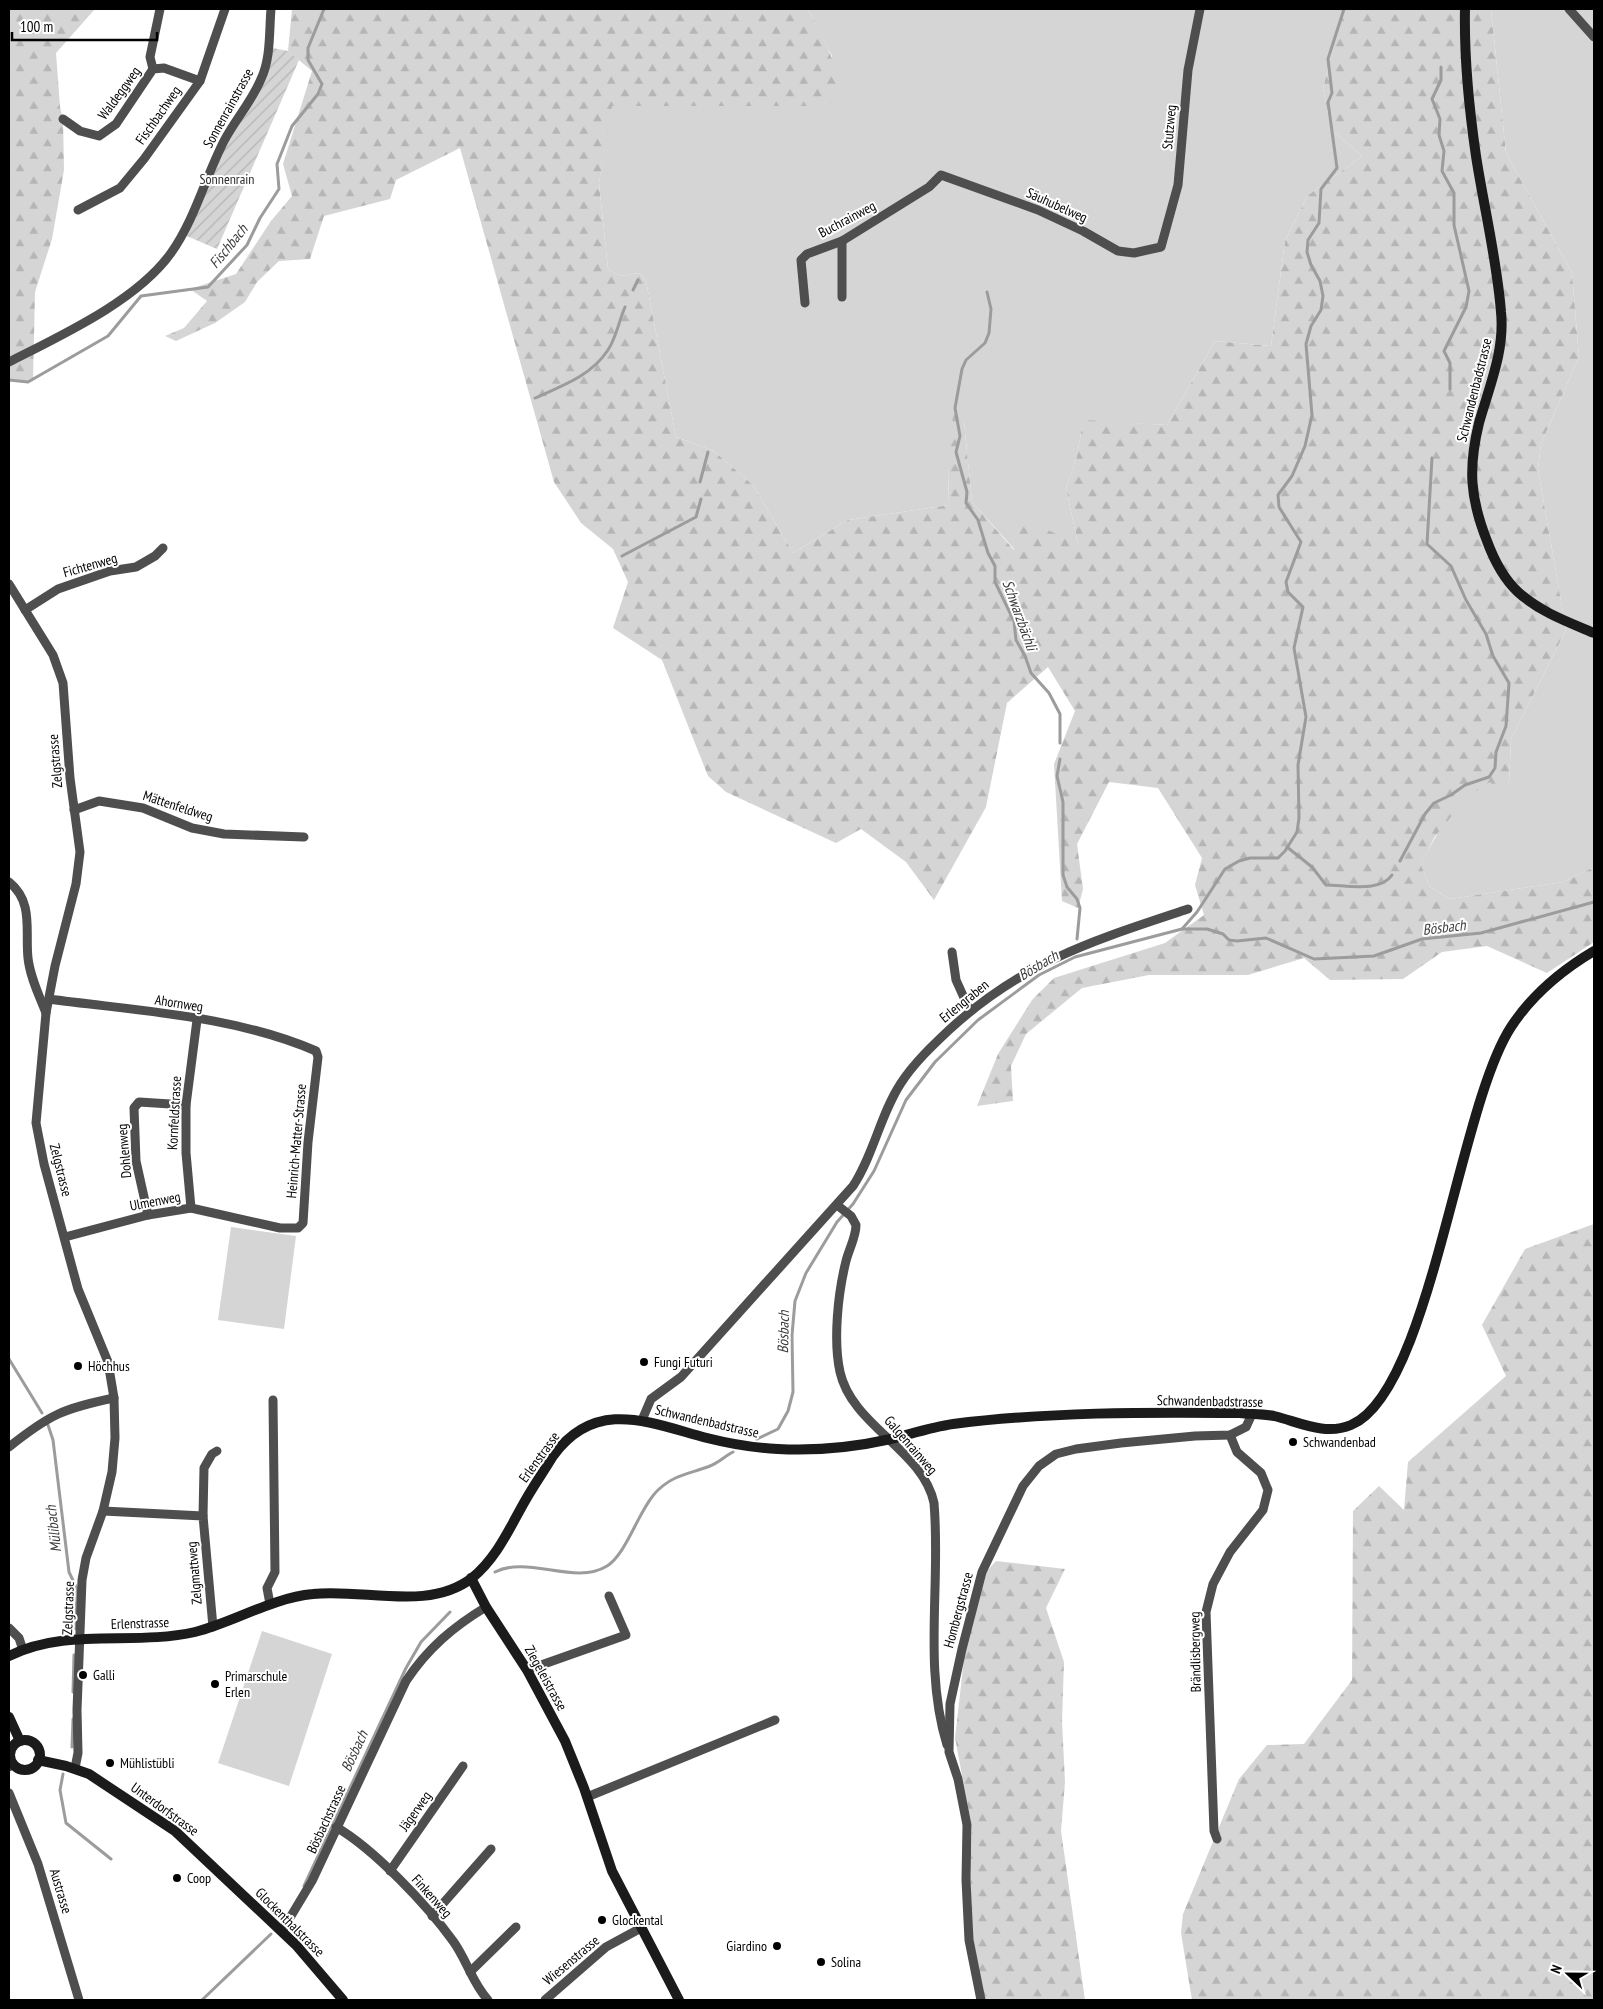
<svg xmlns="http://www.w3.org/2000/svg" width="1603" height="2009" font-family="'PT Sans Narrow',sans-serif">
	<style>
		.grass { fill: #d5d5d5 }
		.forest { fill: url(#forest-firs) }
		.garden { fill: url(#garden-furrows) }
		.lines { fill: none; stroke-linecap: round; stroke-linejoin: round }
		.stream { stroke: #9c9c9c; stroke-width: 3 }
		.street { stroke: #4e4e4e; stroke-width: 9 }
		.secondary { stroke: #1b1b1b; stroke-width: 10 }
		.poi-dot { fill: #000; stroke: #fff; stroke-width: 2 }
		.labels { text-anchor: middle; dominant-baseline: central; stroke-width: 4; stroke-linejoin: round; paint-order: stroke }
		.street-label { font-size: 14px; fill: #000; stroke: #fff }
		.park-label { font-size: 14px; fill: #2c2c2c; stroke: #fff }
		.poi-label { font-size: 14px; fill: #000; stroke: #fff; text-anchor: start }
		.water-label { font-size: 15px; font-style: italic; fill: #3d3d3d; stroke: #fff }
	</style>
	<defs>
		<pattern id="forest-firs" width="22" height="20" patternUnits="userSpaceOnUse" patternTransform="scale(1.25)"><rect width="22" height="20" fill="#d5d5d5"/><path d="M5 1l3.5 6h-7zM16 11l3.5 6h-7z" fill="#b5b5b5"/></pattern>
		<pattern id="garden-furrows" width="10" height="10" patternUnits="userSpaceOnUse" patternTransform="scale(1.25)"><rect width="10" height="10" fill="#d5d5d5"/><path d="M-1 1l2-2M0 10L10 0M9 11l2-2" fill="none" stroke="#b5b5b5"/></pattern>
	</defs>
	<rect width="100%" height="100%" fill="#fff"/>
	<g class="grass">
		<polygon points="808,9 1343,9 1323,88 1331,129 1362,156 1307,196 1285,241 1271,346 1215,341 1167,425 1083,421 1077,456 1066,488 1078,544 1015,550 972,502 964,421 948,467 949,505 848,520 793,553 753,485 714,451 676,437 646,281 639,273 620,276 608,269 599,183 611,106 827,106 832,56"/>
		<path d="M1491,9H1594V867L1563,882L1450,899L1430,887L1421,865C1433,838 1460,793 1490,782C1495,781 1503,783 1509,784L1511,739L1566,630L1538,469L1541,444L1579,357L1572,273L1506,153Z"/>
		<polygon points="231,1227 296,1236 284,1329 218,1320"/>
		<polygon points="262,1631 332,1654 289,1786 218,1763"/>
	</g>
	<g class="forest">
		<polygon points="9,9 95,9 56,53 60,107 63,119 64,170 52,239 35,292 33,381 9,381"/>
		<path d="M292,9H808C822,36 840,63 837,96L827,106H612L599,183L608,269L620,276L639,273L646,281L676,437L714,451L753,485L793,553L848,520L949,505L948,467L955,395L964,421L972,502L1014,550L1024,519L1078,544L1066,488L1077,456L1083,420L1167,425L1215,341L1271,346L1285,241L1307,196L1362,156L1331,129L1323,88L1343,9H1491L1506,153L1572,273L1579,357L1541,444L1538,469L1566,630L1511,739L1509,783L1501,793L1490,782L1467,797L1434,838L1421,865L1430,887L1450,899L1563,882L1594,867V942L1547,973L1487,946L1442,952L1403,979L1330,980L1304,958L1248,975H1149L1082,988L1026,1034L1011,1066L1013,1101L977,1106L998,1054L1032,1000L1054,978L1165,943L1204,915L1195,885L1202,858L1158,788L1109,782L1077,844L1083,889L1078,908L1062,901L1054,764L1075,711L1048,667L1007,703L986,807L934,900L906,862L861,829L836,843L726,792L708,776L662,660L613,628L628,582L613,549L581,523L554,482L460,148L396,180L390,199L324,216L310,259L279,261L257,282L245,302L215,323L176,341L165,336L184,328L207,301L190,289L236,274L271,221L292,196L283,164L312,71L288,51Z"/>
		<polygon points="1594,1224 1594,2000 1192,2000 1181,1933 1183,1914 1239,1779 1267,1745 1304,1744 1352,1680 1353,1511 1379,1486 1404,1510 1408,1462 1506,1376 1482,1325 1525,1249"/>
		<polygon points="996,1561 1065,1569 1046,1608 1064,1662 1062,1721 1065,1782 1061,1831 1085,2000 984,2000 973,1940 970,1879 972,1828 955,1738 965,1650 987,1571"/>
	</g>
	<polygon class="garden" points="268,47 288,51 299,60 217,249 182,234 210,172 257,88"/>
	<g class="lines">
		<g class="stream">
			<polyline points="1441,67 1441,80 1432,99 1440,119 1439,135 1444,151 1442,171 1454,193 1454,225 1469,291 1466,307 1444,351 1450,363 1450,389"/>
			<polyline points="633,290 638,280"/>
			<polyline points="987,292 991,309 989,333 985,343 966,360 962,369 955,408 960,436 956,452 967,492 966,503 978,520 988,553 995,566 995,582 1014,621 1016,640 1025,656 1031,673 1049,693 1060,714 1060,743"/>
			<polyline points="9,380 28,382 108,336 141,296 208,287 247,245 260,218 279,189 277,164 292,126 318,94 322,84 308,60 308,48 324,9"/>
			<path d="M535,398C562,386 591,376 608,350C616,338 619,321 625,307"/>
			<polyline points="700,482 708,452"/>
			<polyline points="622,556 696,517 701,499"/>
			<polyline points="1060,759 1057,776 1063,802 1063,875 1067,887 1077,899 1080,908 1077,939"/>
			<path d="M1287,847L1312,867L1326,885C1346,885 1380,893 1392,875"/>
			<polyline points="1400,861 1425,814 1434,803 1451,795 1465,785 1489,777 1495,768 1496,752 1506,726 1509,683 1493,656 1486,634 1466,600 1451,566 1427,544 1432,458"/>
			<polyline points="1182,929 1197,912 1225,869 1239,861 1250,858 1278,858 1285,851 1297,832 1299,818 1298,765 1306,717 1294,648 1303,607 1288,592 1286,582 1301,542 1279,507 1278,495 1292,476 1305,446 1312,415 1306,344 1311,326 1321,310 1323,296 1320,281 1311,265 1307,252 1308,240 1319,223 1321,189 1337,168 1328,102 1332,93 1328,59 1344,9"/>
			<polyline points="9,1359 42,1413"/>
			<polyline points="48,1425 53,1440 69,1572 77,1589 76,1629"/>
			<polyline points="757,1439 778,1429 788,1411 793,1392 792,1335 795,1301 806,1273 837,1222 853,1204 874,1171 906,1100 935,1062 978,1020 1039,975 1075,957 1182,929 1207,929 1223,934 1229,940 1237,941 1266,938 1314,959 1374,956 1422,939 1481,933 1594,902"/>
			<path d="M495,1572C528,1555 575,1586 607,1566C627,1554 639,1508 658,1490C675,1474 690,1474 710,1466C718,1463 725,1456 733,1452"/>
			<polyline points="73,1692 74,1655"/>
			<polyline points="72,1747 73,1719"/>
			<polyline points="63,1774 60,1790 66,1823 111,1859"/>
			<polyline points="304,1886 406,1668 421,1642 450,1612"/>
			<polyline points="202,2000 271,1934"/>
		</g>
		<g class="street">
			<polyline points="1569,9 1594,37"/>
			<polyline points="153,69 150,57 160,9"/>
			<polyline points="63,119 80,131 99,136 116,124 153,69 164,68 200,81"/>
			<polyline points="78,210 120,188 144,159 200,81 225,9"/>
			<polyline points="842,297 842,241"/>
			<polyline points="805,303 801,260 807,254 842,241 929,187 941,175 1038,210 1083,231 1118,251 1134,253 1161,247 1178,185 1188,70 1200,9"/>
			<path d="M9,362C60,336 137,301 171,253C195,219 205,178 224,141C235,120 252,101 261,79C271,58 269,32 271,9"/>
			<polyline points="9,584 53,655 63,683 70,778 80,852 76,884 55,966 46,1013 36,1123 44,1164 78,1289 108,1362 114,1398 115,1438 112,1472 103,1511 86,1558 82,1580 77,1710 78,1753 75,1768"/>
			<polyline points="25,610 58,589 110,571 136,567 155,556 163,548"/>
			<polyline points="74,810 99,801 143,808 192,828 224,834 304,837"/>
			<path d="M9,882C34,902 25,931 28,958C30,977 39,995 46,1013"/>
			<polyline points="952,952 956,980 970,1011"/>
			<path d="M49,999C137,1011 233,1015 316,1051L318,1057L308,1142L303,1223L298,1228H280L191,1208L148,1215L65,1237"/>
			<path d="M837,1205L851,1216L856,1225C856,1237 849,1249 846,1261C838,1293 833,1340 840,1372C852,1426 923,1450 934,1503C941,1583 923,1667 947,1745"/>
			<polyline points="191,1208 186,1153 186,1105 197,1020"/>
			<polyline points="148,1215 136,1161 134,1108 139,1102 186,1105"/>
			<path d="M642,1420L651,1399L681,1377L853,1186C874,1154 880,1115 901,1083C914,1063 932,1046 949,1030C1024,961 1095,940 1188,909"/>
			<path d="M9,1447C49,1415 64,1408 114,1398"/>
			<polyline points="103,1511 203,1516 213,1627"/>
			<polyline points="203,1516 204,1468 212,1454 217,1451"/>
			<polyline points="270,1604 267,1588 275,1572 273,1400"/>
			<polyline points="9,1628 19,1638 23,1650"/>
			<polyline points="527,1670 626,1635 609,1596"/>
			<polyline points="9,1767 13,1764"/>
			<polyline points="9,1793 38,1864 79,2000"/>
			<polyline points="587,1797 775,1720"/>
			<path d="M336,1827C374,1849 427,1905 453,1941C467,1960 472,1983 488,2000"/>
			<polyline points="1217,1839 1214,1831 1206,1612 1213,1584 1230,1552 1263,1510 1268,1490 1261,1473 1237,1452 1230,1435"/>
			<polyline points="390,1871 463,1766"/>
			<polyline points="432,1916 491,1849"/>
			<path d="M282,1931L312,1881L406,1681C428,1648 453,1627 486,1607"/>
			<polyline points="470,1972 516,1927"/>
			<polyline points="545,2000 606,1947 641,1928"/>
			<polyline points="981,2000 969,1940 966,1880 967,1825 958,1779 949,1752 950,1704 962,1649 982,1572 1023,1486 1039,1466 1056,1454 1076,1449 1121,1443 1195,1436 1230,1435 1246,1427 1252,1414"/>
		</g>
		<g class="secondary">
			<path d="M1465,9C1464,57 1469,108 1476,156C1484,208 1497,260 1501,312C1505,351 1489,387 1479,423C1468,468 1470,498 1487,541C1494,560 1503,578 1518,592C1540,612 1568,622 1594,633"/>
			<polyline points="471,1578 486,1607 527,1670 565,1741 584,1788 612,1871 679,2000"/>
			<path d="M9,1656C67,1627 134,1646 195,1632C235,1622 271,1598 313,1594C363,1588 428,1612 472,1578C497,1558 510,1527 525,1501C534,1485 544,1471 553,1456C596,1397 650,1423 707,1438C731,1444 755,1448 778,1449C815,1451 855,1447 891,1439C911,1434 932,1427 953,1424C1048,1412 1145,1412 1240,1413C1251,1414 1263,1414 1274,1416C1299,1422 1325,1436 1351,1425C1430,1392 1458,1108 1511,1027C1532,995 1562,970 1594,951"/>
			<polyline points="9,1717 20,1741"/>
			<circle cx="25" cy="1755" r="15"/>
			<polyline points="38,1760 66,1766 89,1774 175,1831 296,1945 343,2000"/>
		</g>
	</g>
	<g class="poi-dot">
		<circle cx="644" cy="1362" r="5"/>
		<circle cx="78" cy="1366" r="5"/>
		<circle cx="1293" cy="1442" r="5"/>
		<circle cx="83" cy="1675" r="5"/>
		<circle cx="215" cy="1684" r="5"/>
		<circle cx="110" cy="1763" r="5"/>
		<circle cx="177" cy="1878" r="5"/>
		<circle cx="602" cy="1920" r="5"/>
		<circle cx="777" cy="1946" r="5"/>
		<circle cx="821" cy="1962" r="5"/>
	</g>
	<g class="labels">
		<g class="street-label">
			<text transform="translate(119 93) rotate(-54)">Waldeggweg</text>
			<text transform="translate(228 108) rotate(-61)">Sonnenrainstrasse</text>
			<text transform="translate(158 115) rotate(-55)">Fischbachweg</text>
			<text transform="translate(1169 127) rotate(-85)">Stutzweg</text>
			<text transform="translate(1057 205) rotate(24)">Säuhubelweg</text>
			<text transform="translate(847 219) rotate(-28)">Buchrainweg</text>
			<text transform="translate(1474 390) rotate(-76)">Schwandenbadstrasse</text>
			<text transform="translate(90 565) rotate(-16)">Fichtenweg</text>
			<text transform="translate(55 761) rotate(-95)">Zelgstrasse</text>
			<text transform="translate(178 806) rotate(18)">Mättenfeldweg</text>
			<text transform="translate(964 1001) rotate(-39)">Erlengraben</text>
			<text transform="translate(179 1003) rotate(9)">Ahornweg</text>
			<text transform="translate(174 1113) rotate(-87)">Kornfeldstrasse</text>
			<text transform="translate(296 1141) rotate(-85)">Heinrich-Matter-Strasse</text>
			<text transform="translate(124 1151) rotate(-95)">Dohlenweg</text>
			<text transform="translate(61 1170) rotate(76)">Zelgstrasse</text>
			<text transform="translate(155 1201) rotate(-11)">Ulmenweg</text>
			<text transform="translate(1210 1401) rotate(1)">Schwandenbadstrasse</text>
			<text transform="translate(707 1421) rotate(13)">Schwandenbadstrasse</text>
			<text transform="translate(911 1445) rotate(49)">Galgenrainweg</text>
			<text transform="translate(539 1457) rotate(-54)">Erlenstrasse</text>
			<text transform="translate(194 1573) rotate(-95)">Zelgmattweg</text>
			<text transform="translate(68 1608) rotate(-88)">Zelgstrasse</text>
			<text transform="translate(958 1610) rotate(-75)">Hombergstrasse</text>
			<text transform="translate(140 1623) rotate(-2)">Erlenstrasse</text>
			<text transform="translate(1195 1652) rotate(-91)">Brändlisbergweg</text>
			<text transform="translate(546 1678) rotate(61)">Ziegeleistrasse</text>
			<text transform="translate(165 1809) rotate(36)">Unterdorfstrasse</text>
			<text transform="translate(415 1811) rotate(-55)">Jägerweg</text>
			<text transform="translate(326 1819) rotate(-65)">Bösbachstrasse</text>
			<text transform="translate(61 1891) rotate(73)">Austrasse</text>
			<text transform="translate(432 1896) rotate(48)">Finkenweg</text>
			<text transform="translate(290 1922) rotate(45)">Glockenthalstrasse</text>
			<text transform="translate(571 1960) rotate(-40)">Wiesenstrasse</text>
		</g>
		<g class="park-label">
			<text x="227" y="179">Sonnenrain</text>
		</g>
		<g class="poi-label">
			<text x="654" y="1362">Fungi Futuri</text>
			<text x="88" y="1366">Höchhus</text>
			<text x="1303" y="1442">Schwandenbad</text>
			<text x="93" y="1675">Galli</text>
			<text x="225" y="1676">Primarschule<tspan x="225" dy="16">Erlen</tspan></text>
			<text x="120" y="1763">Mühlistübli</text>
			<text x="187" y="1878">Coop</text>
			<text x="612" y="1920">Glockental</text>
			<text x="767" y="1946" text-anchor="end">Giardino</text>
			<text x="831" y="1962">Solina</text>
		</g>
		<g class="water-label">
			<text transform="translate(228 246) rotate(-51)">Fischbach</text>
			<text transform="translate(1020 615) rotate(70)">Schwarzbächli</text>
			<text transform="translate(1444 927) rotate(-7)">Bösbach</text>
			<text transform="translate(1038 965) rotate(-31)">Bösbach</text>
			<text transform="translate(783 1332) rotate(-89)">Bösbach</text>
			<text transform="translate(53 1529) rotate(-97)">Mülibach</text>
			<text transform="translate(354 1751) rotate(-65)">Bösbach</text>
		</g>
	</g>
	<rect width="1603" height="2009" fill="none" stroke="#000000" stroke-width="20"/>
	<g transform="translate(1568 1974) rotate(292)" stroke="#ffffff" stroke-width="4" paint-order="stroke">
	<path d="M0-4L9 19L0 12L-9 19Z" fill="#000000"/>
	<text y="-8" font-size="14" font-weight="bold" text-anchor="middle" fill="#000000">N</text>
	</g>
	<path d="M12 32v8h145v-8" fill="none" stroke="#000000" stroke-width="2.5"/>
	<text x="20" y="32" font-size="15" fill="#000000" stroke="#ffffff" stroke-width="4" paint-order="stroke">100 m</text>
</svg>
